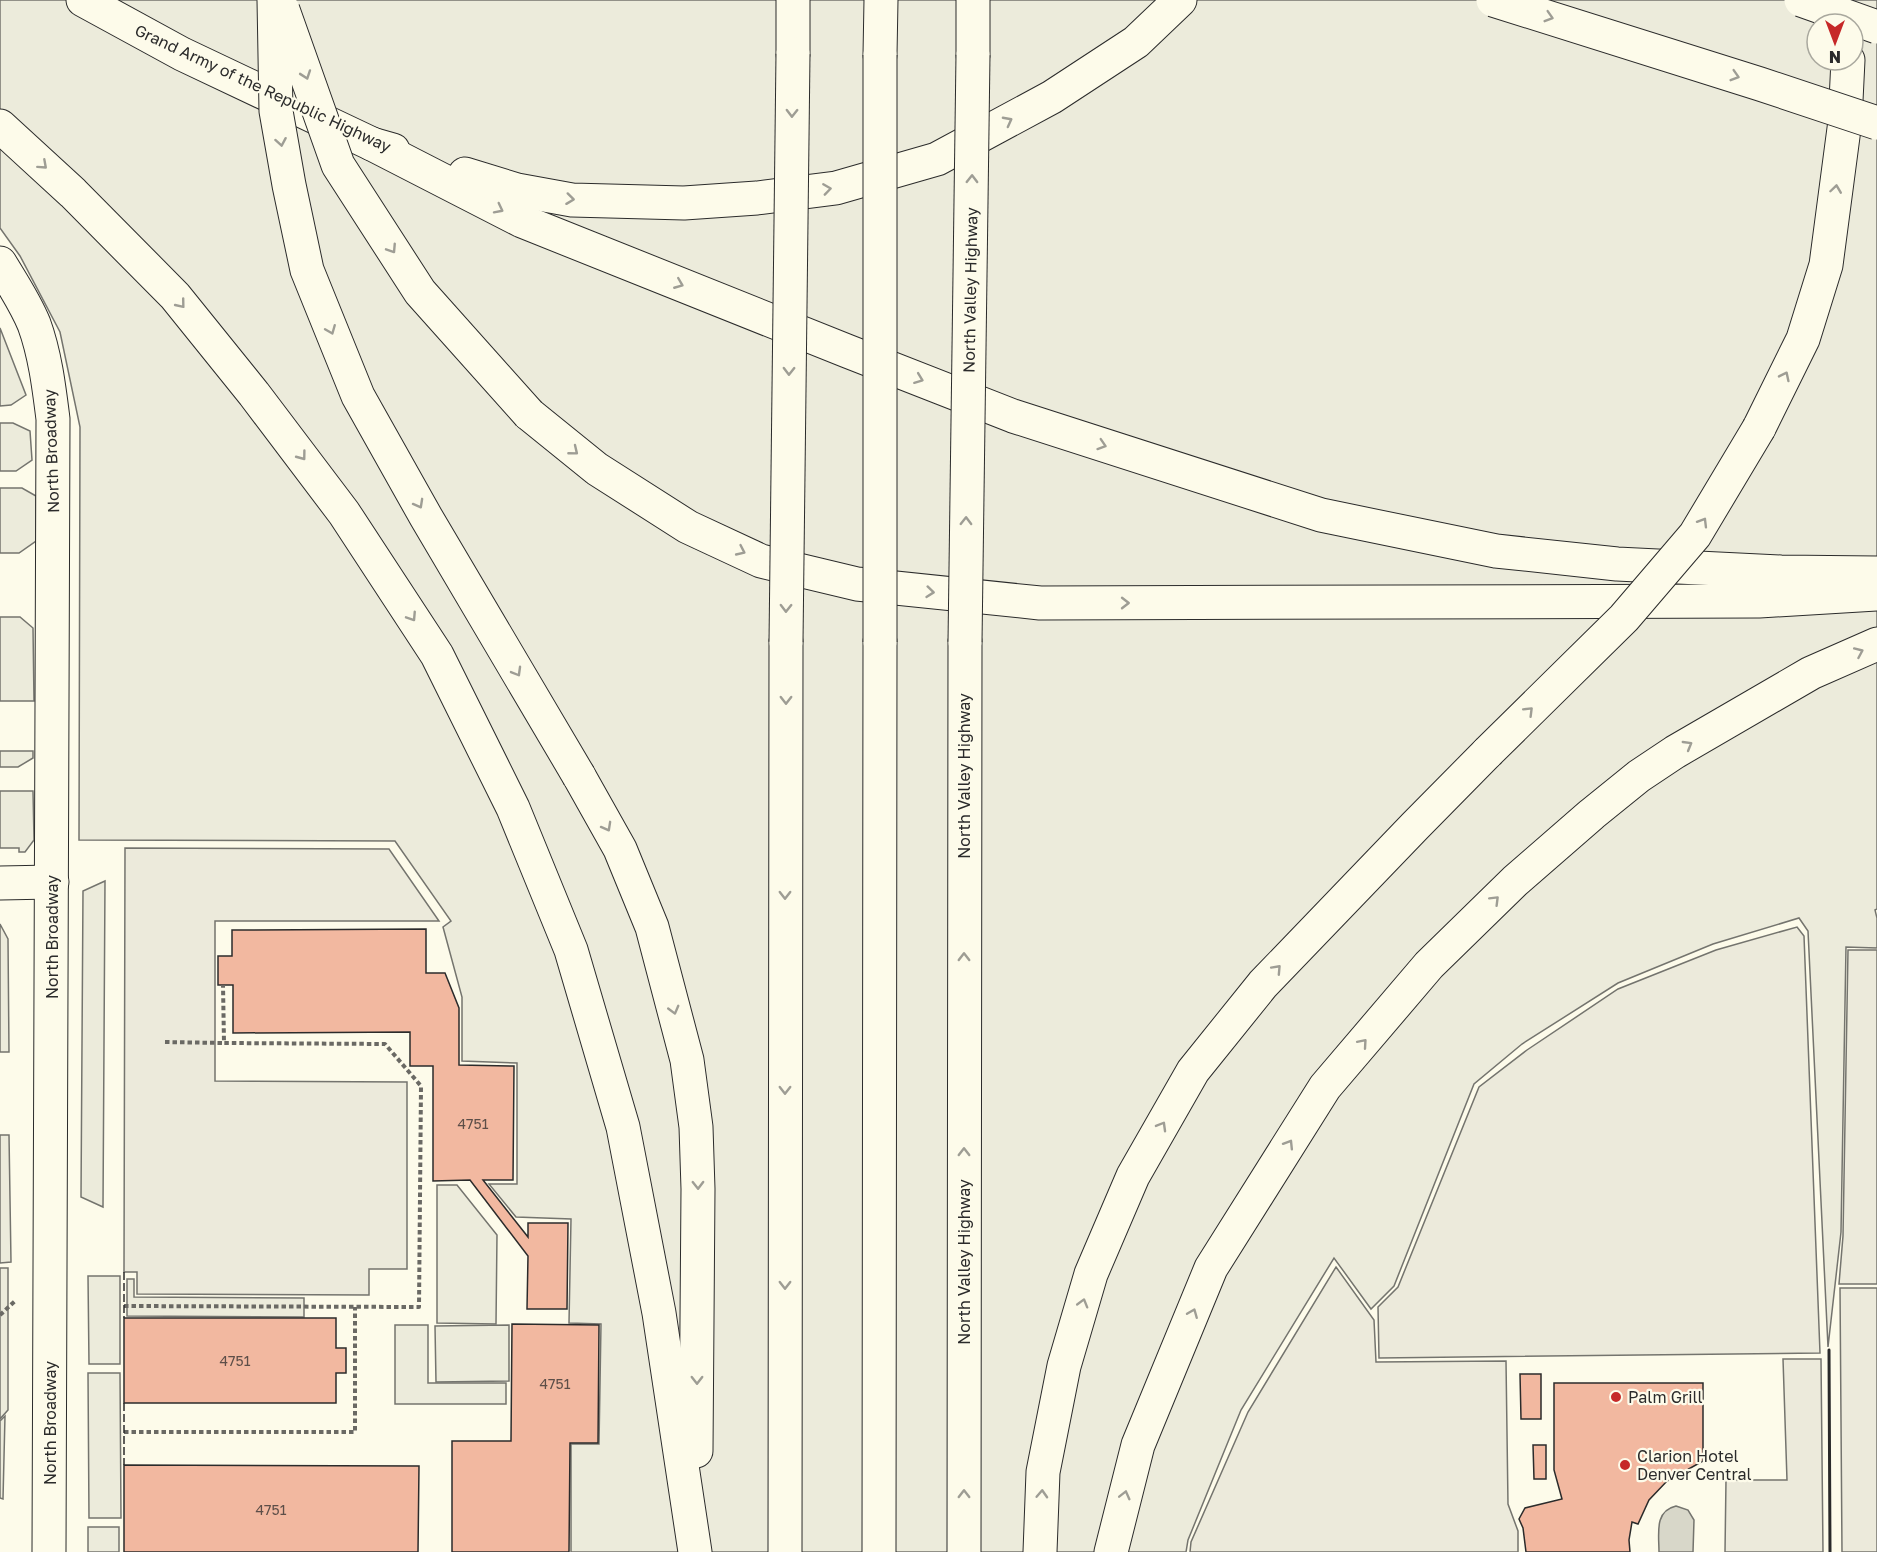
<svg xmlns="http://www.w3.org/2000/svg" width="1877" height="1552" font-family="'Golos Text',sans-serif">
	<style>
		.green { fill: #ecebdb; stroke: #74746e; stroke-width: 1.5; fill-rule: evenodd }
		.parking { fill: #eceadb; stroke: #74746e; stroke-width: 1.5 }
		.water { fill: #d8d7c9; stroke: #74746e; stroke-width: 1.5 }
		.building { fill: #f2b8a0; stroke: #2b2b2b; stroke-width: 1.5 }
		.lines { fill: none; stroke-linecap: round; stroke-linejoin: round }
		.minor-casing { stroke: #2b2b2b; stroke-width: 35 }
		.highway-casing { stroke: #2b2b2b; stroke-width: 35 }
		.path { stroke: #6a6964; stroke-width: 4; stroke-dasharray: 4.5 3; stroke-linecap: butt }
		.minor { stroke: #fdfbea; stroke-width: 33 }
		.highway { stroke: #fdfbea; stroke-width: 33 }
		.highway-bridge-casing { stroke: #2b2b2b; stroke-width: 35; stroke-linecap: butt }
		.highway-bridge { stroke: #fdfbea; stroke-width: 33 }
		.fence { stroke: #2b2b2b; stroke-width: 1.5; stroke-dasharray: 8 3; stroke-linecap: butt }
		.wall { stroke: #2b2b2b; stroke-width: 3 }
		.oneway { stroke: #9e9d94 }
		.poi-dot { fill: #c62828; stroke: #fdfbea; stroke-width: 2 }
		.labels { text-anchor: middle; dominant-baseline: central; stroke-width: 4.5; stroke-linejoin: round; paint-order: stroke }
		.number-label { font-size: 14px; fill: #5d4e48 }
		.street-label { font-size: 16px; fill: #2b2b2b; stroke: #fdfbea }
		.poi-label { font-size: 16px; fill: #2b2b2b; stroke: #fdfbea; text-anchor: start }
	</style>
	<rect width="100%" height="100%" fill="#fdfbea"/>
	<g class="green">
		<path d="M0,0H1877V909L1875,910L1877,918V948L1846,947L1841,1232L1828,1347L1808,931L1799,918L1713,944L1618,983L1522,1044L1474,1084L1394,1286L1371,1309L1334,1258L1241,1410L1188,1540L1186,1552H571V1444H599L601,1324L569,1323L571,1219L516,1217L489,1184H517V1063L462,1061V997L443,927L451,921L395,841L79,840L80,427L60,332L20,256L0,228ZM1817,24H1853V60H1817Z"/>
		<polygon points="0,328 26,395 11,405 0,406"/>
		<polygon points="0,423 13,423 30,431 32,460 16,471 0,471"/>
		<polygon points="0,488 22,488 36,496 36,541 19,553 0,553"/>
		<polygon points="0,617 20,617 33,628 34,701 0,701"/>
		<polygon points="0,751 33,751 33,758 18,767 0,767"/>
		<polygon points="0,791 33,791 34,840 25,852 19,852 19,848 0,848"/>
		<polygon points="105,881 103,1207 81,1197 83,891"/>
		<polygon points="0,924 8,939 9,1052 0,1052"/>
		<polygon points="0,1135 9,1135 11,1262 0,1263"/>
		<polygon points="437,1185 457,1185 497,1235 496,1324 437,1323"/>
		<polygon points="0,1268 8,1268 8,1410 0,1419"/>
		<polygon points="88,1276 120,1276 120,1364 89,1364"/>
		<polygon points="127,1279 134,1279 134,1297 304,1298 304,1317 127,1316"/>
		<polygon points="395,1325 428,1325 428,1383 506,1383 506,1404 395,1404"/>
		<polygon points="509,1325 509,1381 436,1382 435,1326"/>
		<polygon points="88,1373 120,1373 121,1518 89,1518"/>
		<polygon points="5,1416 3,1499 0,1498 0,1421"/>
		<rect x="88" y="1527" width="31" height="25"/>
	</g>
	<g class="parking">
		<polygon points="125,848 389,849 439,921 215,921 215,1081 407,1082 407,1269 369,1269 369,1295 137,1294 137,1272 124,1272"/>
		<polygon points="1797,927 1804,936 1820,1353 1379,1358 1378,1307 1398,1287 1479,1087 1527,1050 1618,989 1716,950"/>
		<polygon points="1848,950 1877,950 1877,1284 1839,1284 1843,1236"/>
		<polygon points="1336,1267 1374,1320 1376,1362 1506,1361 1508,1504 1518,1531 1518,1552 1190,1552 1191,1542 1248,1412"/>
		<polygon points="1840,1288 1877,1288 1877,1552 1842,1552"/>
		<polygon points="1783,1359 1821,1359 1823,1552 1725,1552 1726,1480 1787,1480"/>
	</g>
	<path class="water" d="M1676,1506L1688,1510L1694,1520L1693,1552H1659C1659,1534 1654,1511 1676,1506Z"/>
	<g class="building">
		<polygon points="426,929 426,973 445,973 459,1008 459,1065 514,1066 513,1180 483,1180 528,1237 528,1223 568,1223 567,1309 527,1309 528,1256 470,1180 433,1181 433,1066 410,1066 410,1032 233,1033 233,985 218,985 218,956 232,956 232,930"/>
		<polygon points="124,1318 336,1318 336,1348 346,1348 346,1373 336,1373 336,1403 124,1403"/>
		<polygon points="512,1324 599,1325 598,1443 570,1443 569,1552 452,1552 452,1441 511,1441"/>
		<polygon points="1520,1374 1541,1374 1541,1419 1521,1419"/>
		<polygon points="1554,1383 1703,1383 1703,1461 1667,1481 1649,1500 1638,1524 1632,1522 1629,1540 1630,1552 1526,1552 1523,1528 1519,1519 1525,1508 1562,1499 1554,1470"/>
		<polygon points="1533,1445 1546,1445 1546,1479 1534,1479"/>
		<polygon points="124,1465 419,1466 418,1552 124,1552"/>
	</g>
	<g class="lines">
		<g class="minor-casing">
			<g id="minor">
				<path d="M0,263C12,283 25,302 34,324C45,354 49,387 53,419L49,1552"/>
				<polyline points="0,883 52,882"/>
			</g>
		</g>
		<g class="highway-casing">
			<g id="highway">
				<polyline points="83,0 182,54 372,144 393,150"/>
				<polyline points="793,54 793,0"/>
				<polyline points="880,55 881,0"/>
				<polyline points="973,55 973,0"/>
				<polyline points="0,126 73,193 175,296 254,394 344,513 437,655 513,808 571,950 623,1127 659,1313 695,1552"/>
				<polyline points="372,144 522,221 847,351 1013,416 1321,515 1496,551 1617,564 1781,572 1877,573"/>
				<polyline points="465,174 517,190 572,200 684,203 757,198 836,188 937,159 1052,97 1136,42 1180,0"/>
				<polyline points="529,414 597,469 688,527 761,561 857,584 1040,603 1759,601 1877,594"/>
				<polyline points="1759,428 1803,339 1826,265 1845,121 1848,60"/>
				<polyline points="579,776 620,849 652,927 687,1060 696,1127 698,1189 696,1451"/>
				<polyline points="785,1552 786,642"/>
				<polyline points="879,1552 880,642"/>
				<polyline points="964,1552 965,642"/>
				<polyline points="1040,1552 1043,1472 1064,1366 1091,1274 1133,1176 1193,1071 1263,984 1415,826 1488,752"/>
				<polyline points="1111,1552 1138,1445 1211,1268 1325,1087 1429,965 1515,881 1592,814 1639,776 1675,752 1811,673 1877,644"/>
			</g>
		</g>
		<g class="path">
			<polyline points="165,1042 224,1043"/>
			<polyline points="124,1306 419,1307 421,1086 385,1044 224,1043 223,985"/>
			<polyline points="0,1315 15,1301"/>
			<polyline points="124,1432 355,1432 355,1307"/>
		</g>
		<use href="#minor" class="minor"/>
		<use href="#highway" class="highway"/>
		<g class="highway-bridge-casing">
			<g id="highway-bridge">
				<polyline points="274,0 276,111 289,185 307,270 358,396 426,517 579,776"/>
				<polyline points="1493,0 1760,84 1877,123"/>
				<polyline points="1801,0 1877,27"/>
				<polyline points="283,10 338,165 420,292 529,414"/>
				<polyline points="786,642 793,54"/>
				<polyline points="880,642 880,55"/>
				<polyline points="965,642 973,55"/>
				<polyline points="1488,752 1624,618 1695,535 1759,428"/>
			</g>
		</g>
		<use href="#highway-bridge" class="highway-bridge"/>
		<g class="fence">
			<polyline points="124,1272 124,1318"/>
			<polyline points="124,1403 124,1465"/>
		</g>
		<polyline class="wall" points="1829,1350 1830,1552"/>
	</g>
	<defs><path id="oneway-chevron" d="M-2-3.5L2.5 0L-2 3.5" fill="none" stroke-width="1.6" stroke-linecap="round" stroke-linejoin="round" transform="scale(1.5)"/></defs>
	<g class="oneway">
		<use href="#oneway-chevron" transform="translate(1549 17) rotate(17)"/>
		<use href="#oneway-chevron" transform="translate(306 75) rotate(71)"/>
		<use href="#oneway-chevron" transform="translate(1735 76) rotate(17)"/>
		<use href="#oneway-chevron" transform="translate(792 113) rotate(91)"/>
		<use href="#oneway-chevron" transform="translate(1008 121) rotate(-28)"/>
		<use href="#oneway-chevron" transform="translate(281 142) rotate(80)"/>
		<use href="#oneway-chevron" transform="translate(43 165) rotate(42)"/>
		<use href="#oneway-chevron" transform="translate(972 179) rotate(-89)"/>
		<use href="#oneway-chevron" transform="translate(827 189) rotate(-8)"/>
		<use href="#oneway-chevron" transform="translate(1836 189) rotate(-82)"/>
		<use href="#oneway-chevron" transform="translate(570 199) rotate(7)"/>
		<use href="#oneway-chevron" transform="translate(499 209) rotate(27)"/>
		<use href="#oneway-chevron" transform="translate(392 249) rotate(57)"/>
		<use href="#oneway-chevron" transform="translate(679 284) rotate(22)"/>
		<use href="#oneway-chevron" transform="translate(181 304) rotate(51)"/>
		<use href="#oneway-chevron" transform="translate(331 330) rotate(68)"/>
		<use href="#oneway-chevron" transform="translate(789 371) rotate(91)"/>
		<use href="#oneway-chevron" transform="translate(1785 376) rotate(-64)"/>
		<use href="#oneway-chevron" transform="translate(919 379) rotate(21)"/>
		<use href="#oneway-chevron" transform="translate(1102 445) rotate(18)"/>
		<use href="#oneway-chevron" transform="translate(574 451) rotate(39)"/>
		<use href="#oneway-chevron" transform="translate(302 456) rotate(53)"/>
		<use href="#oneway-chevron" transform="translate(419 504) rotate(61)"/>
		<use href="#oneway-chevron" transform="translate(966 521) rotate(-89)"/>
		<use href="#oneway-chevron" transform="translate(1703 522) rotate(-59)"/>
		<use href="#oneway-chevron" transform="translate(741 551) rotate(25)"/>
		<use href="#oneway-chevron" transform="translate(930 592) rotate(6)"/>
		<use href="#oneway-chevron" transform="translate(1125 603)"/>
		<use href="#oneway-chevron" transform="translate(786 608) rotate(91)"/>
		<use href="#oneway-chevron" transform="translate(412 617) rotate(57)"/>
		<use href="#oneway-chevron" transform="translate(1859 652) rotate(-24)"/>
		<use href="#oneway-chevron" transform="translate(517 672) rotate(60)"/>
		<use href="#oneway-chevron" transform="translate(786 700) rotate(90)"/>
		<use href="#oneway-chevron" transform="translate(1529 711) rotate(-45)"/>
		<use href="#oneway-chevron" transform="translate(1688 745) rotate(-30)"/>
		<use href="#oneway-chevron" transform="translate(607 827) rotate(61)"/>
		<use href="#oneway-chevron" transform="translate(785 895) rotate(90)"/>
		<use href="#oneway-chevron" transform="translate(1495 900) rotate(-45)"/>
		<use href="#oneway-chevron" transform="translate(964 957) rotate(-90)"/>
		<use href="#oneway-chevron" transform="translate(1277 969) rotate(-47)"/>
		<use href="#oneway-chevron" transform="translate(674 1010) rotate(75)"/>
		<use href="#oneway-chevron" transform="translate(1363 1043) rotate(-49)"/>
		<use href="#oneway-chevron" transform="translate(785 1090) rotate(90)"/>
		<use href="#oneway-chevron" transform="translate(1162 1126) rotate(-60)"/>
		<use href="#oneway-chevron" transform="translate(1289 1144) rotate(-58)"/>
		<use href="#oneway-chevron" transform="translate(964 1152) rotate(-90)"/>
		<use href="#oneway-chevron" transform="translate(698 1185) rotate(89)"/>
		<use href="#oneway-chevron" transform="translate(785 1285) rotate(90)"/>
		<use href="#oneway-chevron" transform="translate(1083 1303) rotate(-74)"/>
		<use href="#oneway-chevron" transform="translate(1193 1313) rotate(-68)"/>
		<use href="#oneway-chevron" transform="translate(697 1380) rotate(90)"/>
		<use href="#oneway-chevron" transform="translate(964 1494) rotate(-90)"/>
		<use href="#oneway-chevron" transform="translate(1042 1494) rotate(-87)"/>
		<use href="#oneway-chevron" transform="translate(1125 1495) rotate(-76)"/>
	</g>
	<g class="poi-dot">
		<circle cx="1616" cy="1397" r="6"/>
		<circle cx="1625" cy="1465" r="6"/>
	</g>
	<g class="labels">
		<g class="number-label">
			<text x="473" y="1123">4751</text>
			<text x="235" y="1360">4751</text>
			<text x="555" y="1383">4751</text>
			<text x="271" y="1509">4751</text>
		</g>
		<g class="street-label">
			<text transform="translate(263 88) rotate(25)">Grand Army of the Republic Highway</text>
			<text transform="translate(970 290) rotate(-89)">North Valley Highway</text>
			<text transform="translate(51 451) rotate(-92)">North Broadway</text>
			<text transform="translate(964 776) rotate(-90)">North Valley Highway</text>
			<text transform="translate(52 937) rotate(-90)">North Broadway</text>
			<text transform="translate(964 1262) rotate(-90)">North Valley Highway</text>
			<text transform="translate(50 1423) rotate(-90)">North Broadway</text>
		</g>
		<g class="poi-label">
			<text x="1628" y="1397">Palm Grill</text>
			<text x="1637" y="1456">Clarion Hotel<tspan x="1637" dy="18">Denver Central</tspan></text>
		</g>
	</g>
	<g transform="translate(1835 42) rotate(180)"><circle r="28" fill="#fdfbea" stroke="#a9a89e" stroke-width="1.5"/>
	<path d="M0-4.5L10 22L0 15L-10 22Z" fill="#c62828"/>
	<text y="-9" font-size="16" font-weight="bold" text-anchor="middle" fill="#2b2b2b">N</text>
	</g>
</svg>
